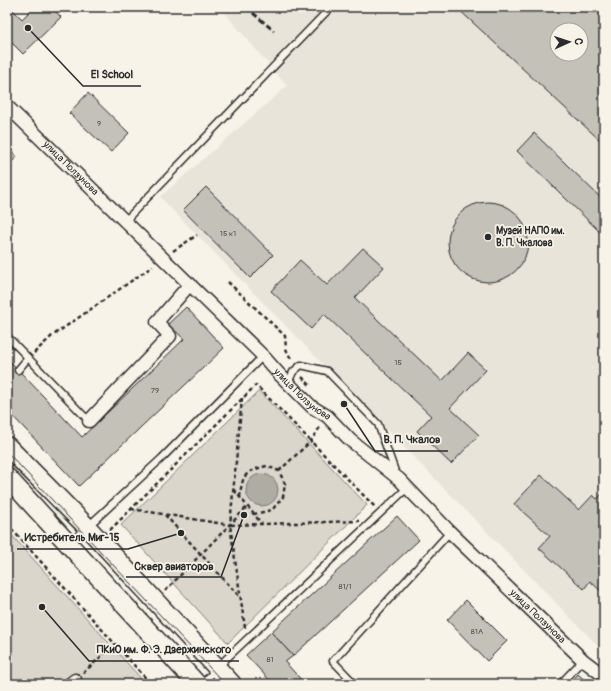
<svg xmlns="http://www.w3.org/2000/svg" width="611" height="691" font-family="Pangolin,sans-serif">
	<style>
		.built { fill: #e8e4da; fill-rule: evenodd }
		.green { fill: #dad6cc; stroke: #82807c }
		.water { fill: #afaca4; stroke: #7a7874 }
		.building { fill: #c4c1b9; stroke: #2b2b2b; fill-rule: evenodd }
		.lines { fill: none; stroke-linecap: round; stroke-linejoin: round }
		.lane-casing { stroke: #2b2b2b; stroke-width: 9 }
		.street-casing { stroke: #2b2b2b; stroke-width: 15 }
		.secondary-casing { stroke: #2b2b2b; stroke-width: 21 }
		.path { stroke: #2b2b2b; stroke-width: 2.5; stroke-dasharray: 4 3; stroke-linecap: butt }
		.lane { stroke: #f7f3e8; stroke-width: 6 }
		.street { stroke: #f7f3e8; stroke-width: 12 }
		.secondary { stroke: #f7f3e8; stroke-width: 18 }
		.tram { stroke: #2b2b2b; stroke-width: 1 }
		.rail { stroke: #2b2b2b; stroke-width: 3; stroke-dasharray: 6 3; stroke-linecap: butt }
		.poi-dot { fill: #2b2b2b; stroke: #f7f3e8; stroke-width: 1.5 }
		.labels { text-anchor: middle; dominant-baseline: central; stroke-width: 3.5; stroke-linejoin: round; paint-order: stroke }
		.number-label { font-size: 8px; fill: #51504e }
		.street-label { font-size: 10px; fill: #2b2b2b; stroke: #f7f3e8 }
		.poi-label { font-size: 10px; font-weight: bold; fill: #2b2b2b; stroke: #f7f3e8; text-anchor: start }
		.leader { fill: none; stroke: #2b2b2b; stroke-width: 1.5 }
		.callout-dot { fill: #2b2b2b; stroke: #f7f3e8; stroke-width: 1.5 }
		.callout-label { font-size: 11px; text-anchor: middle; font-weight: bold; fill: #2b2b2b; stroke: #f7f3e8; stroke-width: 3.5; stroke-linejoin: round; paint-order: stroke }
	</style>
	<rect width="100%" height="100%" fill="#f7f3e8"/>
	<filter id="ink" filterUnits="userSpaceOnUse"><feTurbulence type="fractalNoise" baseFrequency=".025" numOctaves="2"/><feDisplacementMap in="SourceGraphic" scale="8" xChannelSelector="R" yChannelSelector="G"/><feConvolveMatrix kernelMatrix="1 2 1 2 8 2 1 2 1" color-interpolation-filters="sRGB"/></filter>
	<g filter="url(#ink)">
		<path class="built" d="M220,7H604V648L601,649L160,197L287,86ZM557,30H581V54H557Z"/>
		<g class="green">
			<polygon points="259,391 367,505 228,643 121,525"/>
			<polygon points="7,530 146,684 7,684"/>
		</g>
		<circle class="water" cx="262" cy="490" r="16"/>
		<g class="building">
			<polygon points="7,7 10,7 22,19 34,7 51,7 61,17 23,54 7,38"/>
			<path d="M456,7H604V144ZM557,30H581V54H557Z"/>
			<polygon points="88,93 129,133 111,152 69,113"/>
			<polygon points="534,133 604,201 604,236 517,151"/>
			<polygon points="7,146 17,157 7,166"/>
			<polygon points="206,187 273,255 250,278 183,210"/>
			<circle cx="488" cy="242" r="40"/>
			<polygon points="363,248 384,267 355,298 442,381 468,353 486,370 450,408 479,435 451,464 417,431 431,416 324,314 311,329 271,291 300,260 327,285"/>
			<polygon points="186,307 224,348 79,486 7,410 7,358 82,437 184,339 168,324"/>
			<polygon points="541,475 579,510 593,495 597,499 604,492 604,594 590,581 584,589 539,548 550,536 514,504"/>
			<polygon points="397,516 419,540 293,656 271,632"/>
			<polygon points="466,600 507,641 487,661 447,620"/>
			<polygon points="271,632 293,656 285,662 305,684 273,684 246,655"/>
			<polygon points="578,674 589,684 569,684"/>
		</g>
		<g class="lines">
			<g class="lane-casing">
				<g id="lane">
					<polyline points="125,221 331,7"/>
					<polyline points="7,336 89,421"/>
					<polyline points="18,370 28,358"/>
					<polyline points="288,383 293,372 301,365 327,371 378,424 396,474"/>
					<polyline points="70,543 162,458 263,356"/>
					<polyline points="202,684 226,659 407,488"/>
					<polyline points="355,684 333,661 450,532"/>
					<polyline points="560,684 583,660"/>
				</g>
			</g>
			<g class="street-casing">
				<g id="street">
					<path id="s1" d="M7,106L263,356L279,374L312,407L327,416L350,440L399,479L450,532L583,660L604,676"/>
					<polyline points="89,421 170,336 157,322 190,284"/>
					<polyline points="70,684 75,680"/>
				</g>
			</g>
			<g class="secondary-casing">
				<g id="secondary">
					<polyline points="7,446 87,527 232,684"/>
					<polyline points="7,477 197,684"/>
				</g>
			</g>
			<g class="path">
				<polyline points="173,251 197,235"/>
				<polyline points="228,282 285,336 286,349 292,361"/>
				<polyline points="34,353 52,336 153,266"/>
				<polyline points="302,377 311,386"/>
				<polyline points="279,471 311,441 320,427"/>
				<polyline points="234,490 262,524"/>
				<path d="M240,497C242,474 246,471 267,466L279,471L285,484L283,497L272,510L254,514"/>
				<polyline points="131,509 230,525 242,398"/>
				<polyline points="165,515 240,597"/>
				<polyline points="7,524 151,684"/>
				<polyline points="110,530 256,385 375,507"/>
				<polyline points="165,591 247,507"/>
				<polyline points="245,628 230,525 359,521"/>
				<polyline points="83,673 115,644"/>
			</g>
			<use href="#lane" class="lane"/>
			<use href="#street" class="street"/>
			<use href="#secondary" class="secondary"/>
			<polyline class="tram" points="7,452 225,684"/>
			<polyline class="rail" points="246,7 274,31"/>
		</g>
	</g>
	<circle class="poi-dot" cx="488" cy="237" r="4"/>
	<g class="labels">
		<g class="number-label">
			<text x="99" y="123">9</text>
			<text x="228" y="233">15 к1</text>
			<text x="398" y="362">15</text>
			<text x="155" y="390">79</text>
			<text x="345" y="586">81/1</text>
			<text x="477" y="631">81А</text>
			<text x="270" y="659">81</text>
		</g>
		<g class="street-label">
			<text stroke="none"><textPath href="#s1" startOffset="89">улица Ползунова</textPath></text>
			<text stroke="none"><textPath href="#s1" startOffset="413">улица Ползунова</textPath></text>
			<text stroke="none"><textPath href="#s1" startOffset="737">улица Ползунова</textPath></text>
		</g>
		<g class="poi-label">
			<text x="496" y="231">Музей НАПО им.<tspan x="496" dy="12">В. П. Чкалова</tspan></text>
		</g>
	</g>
	<path class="leader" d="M28 28L83 86H141M344 404L375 451H448M181 533L128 549H17M244 515L221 577H126M42 607L89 661H239"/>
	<g class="callout-dot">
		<circle cx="28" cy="28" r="4"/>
		<circle cx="344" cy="404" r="4"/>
		<circle cx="181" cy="533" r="4"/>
		<circle cx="244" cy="515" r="4"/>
		<circle cx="42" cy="607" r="4"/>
	</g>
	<g class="callout-label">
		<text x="112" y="78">El School</text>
		<text x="412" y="443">В. П. Чкалов</text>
		<text x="72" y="541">Истребитель Миг-15</text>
		<text x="174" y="570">Сквер авиаторов</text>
		<text x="164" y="653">ПКиО им. Ф. Э. Дзержинского</text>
	</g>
	<rect width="611" height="691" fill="none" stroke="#f7f3e8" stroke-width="24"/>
	<rect x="12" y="12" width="587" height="667" fill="none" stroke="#2b2b2b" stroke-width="1.5" filter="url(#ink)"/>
	<g transform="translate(569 42) rotate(87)"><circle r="19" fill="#f7f3e8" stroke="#a5a39c"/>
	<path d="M0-3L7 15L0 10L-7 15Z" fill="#2b2b2b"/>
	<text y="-6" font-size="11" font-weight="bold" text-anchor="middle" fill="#2b2b2b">С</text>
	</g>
</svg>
